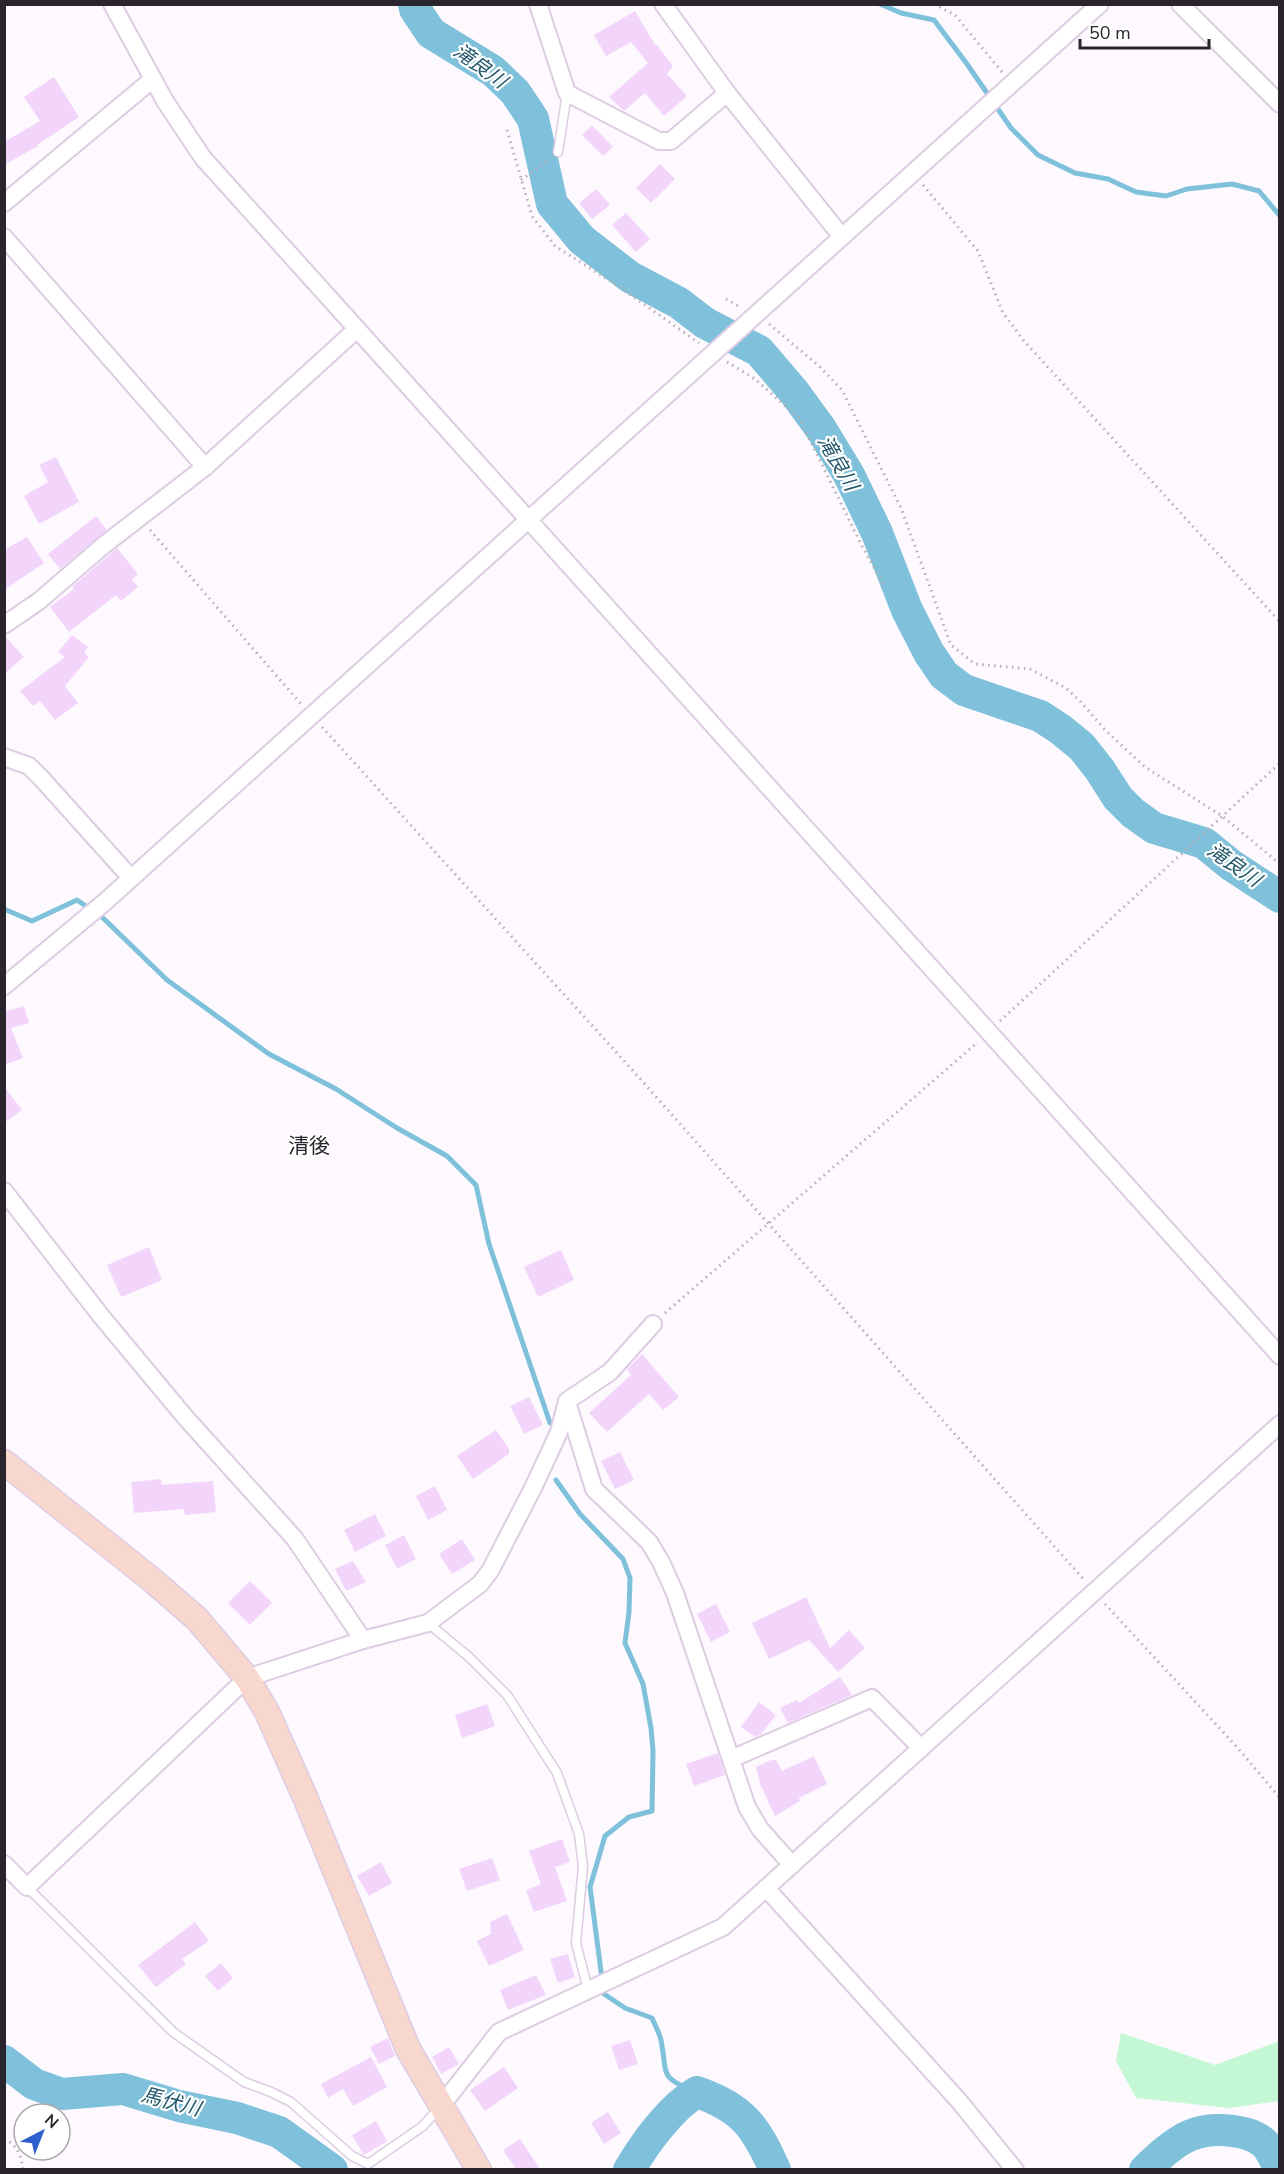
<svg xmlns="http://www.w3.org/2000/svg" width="1284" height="2174" font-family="'Nunito Sans','Noto Sans JP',sans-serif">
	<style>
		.green { fill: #c4f7d3 }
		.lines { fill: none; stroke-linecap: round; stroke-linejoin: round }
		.stream { stroke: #7fc0db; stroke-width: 5 }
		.river { stroke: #7fc0db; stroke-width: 32 }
		.building { fill: #f3d5fc }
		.lane-casing { stroke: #ddcce2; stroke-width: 11 }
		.street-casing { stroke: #ddcce2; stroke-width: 20 }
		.secondary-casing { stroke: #ddcce2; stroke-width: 27 }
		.path { stroke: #b4afb5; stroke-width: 3; stroke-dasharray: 1.5 4.5; stroke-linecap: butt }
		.lane { stroke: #fff; stroke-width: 8 }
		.street { stroke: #fff; stroke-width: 16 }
		.secondary { stroke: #f8d7cf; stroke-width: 24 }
		.labels { text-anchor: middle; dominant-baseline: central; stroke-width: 4.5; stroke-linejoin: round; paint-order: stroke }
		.water-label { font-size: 20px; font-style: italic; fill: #23576b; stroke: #fff }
		.quarter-label { font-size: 21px; fill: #2a242c; stroke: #fff }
	</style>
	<rect width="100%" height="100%" fill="#fdf9fe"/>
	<polygon class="green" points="1121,2033 1215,2065 1279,2041 1279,2101 1229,2108 1136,2098 1116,2061"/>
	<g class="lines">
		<g class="stream">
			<polyline points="880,4 901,13 934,20 967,64 1011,128 1038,155 1075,173 1108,179 1136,192 1166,196 1187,189 1232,184 1259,191 1280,216"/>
			<polyline points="4,909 32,921 77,900 102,917 167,980 269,1054 336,1089 397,1128 447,1156 476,1185 489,1244 550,1423"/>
			<path d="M556,1480L580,1514L623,1559L630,1578L629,1612L625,1643L643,1684L651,1728L653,1751L652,1811L629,1817L605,1836L590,1887L604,1994L625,2008L652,2018C655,2025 659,2032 661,2040C668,2076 658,2077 697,2092"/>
		</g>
		<g class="river">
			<polyline points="414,4 415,9 431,33 493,71 515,92 533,119 552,204 582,240 630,277 679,303 705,323 759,351 794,392 821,429 849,475 877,533 907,610 929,653 944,675 964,690 1040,716 1060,729 1082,747 1100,770 1118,798 1133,813 1154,828 1204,843 1231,865 1280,897"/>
			<polyline points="4,2061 34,2084 62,2094 123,2089 179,2106 237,2118 279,2132 332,2170"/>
			<path d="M629,2170C645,2143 671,2107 697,2092C743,2108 756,2127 775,2170"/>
			<path d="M1145,2170C1158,2157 1177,2139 1194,2134C1213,2127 1250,2129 1265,2144C1271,2150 1275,2161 1280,2168"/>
		</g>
	</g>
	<g class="building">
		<polygon points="635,11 655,45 656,44 673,66 667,74 687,96 664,116 645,93 624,111 609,97 648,63 631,42 606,56 594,35"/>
		<polygon points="54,77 79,117 37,145 38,146 4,165 4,142 40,121 24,97"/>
		<polygon points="592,125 613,147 603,156 582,135"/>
		<polygon points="660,164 675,179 651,203 636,188"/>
		<polygon points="596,189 610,205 592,219 579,203"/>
		<polygon points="626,213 650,239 636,252 612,225"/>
		<polygon points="56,457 79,502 39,524 24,496 48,482 39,465"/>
		<polygon points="96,516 107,530 60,569 48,554"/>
		<polygon points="27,537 44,563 4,590 4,550"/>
		<polygon points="117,548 138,574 132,580 138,587 121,601 116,595 69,632 50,607 74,589 72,587"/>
		<polygon points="4,635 24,657 4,674"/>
		<polygon points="72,635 88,647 84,653 89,657 65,686 78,703 55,720 40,701 33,706 20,691 65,657 58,652"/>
		<polygon points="24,1006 29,1023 11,1028 23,1058 4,1065 4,1012"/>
		<polygon points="4,1086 22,1110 4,1123"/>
		<polygon points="149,1247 162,1280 121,1297 107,1265"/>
		<polygon points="561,1250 574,1280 538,1297 524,1267"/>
		<polygon points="642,1354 679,1397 663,1410 649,1394 607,1432 589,1413 631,1375 627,1369"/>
		<polygon points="529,1397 543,1425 524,1434 510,1406"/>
		<polygon points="496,1430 509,1449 509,1454 473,1479 457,1456"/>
		<polygon points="620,1452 634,1480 615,1489 601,1461"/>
		<polygon points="161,1479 162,1485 213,1481 216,1512 185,1515 184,1509 134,1513 131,1482"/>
		<polygon points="435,1486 447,1510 428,1520 416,1496"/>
		<polygon points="375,1514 386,1536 355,1552 344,1530"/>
		<polygon points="404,1535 416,1559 397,1569 385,1545"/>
		<polygon points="462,1539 475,1560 452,1574 439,1554"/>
		<polygon points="353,1561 366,1582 346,1591 335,1569"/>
		<polygon points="250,1581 272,1603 250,1625 228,1603"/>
		<polygon points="806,1597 830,1648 849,1630 865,1648 838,1672 809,1640 769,1659 752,1623"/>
		<polygon points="716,1604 730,1632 711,1642 697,1614"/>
		<polygon points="840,1677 852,1695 788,1723 780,1708 797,1700 799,1703"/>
		<polygon points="759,1702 776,1715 761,1734 755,1737 741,1727"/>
		<polygon points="487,1704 495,1726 462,1738 455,1715"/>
		<polygon points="718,1753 725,1775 694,1786 686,1764"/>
		<polygon points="814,1756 827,1784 799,1798 800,1801 775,1816 760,1784 756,1767 771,1760 776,1760 782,1771"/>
		<polygon points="562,1839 570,1862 555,1867 567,1901 534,1912 526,1890 541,1884 529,1851"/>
		<polygon points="492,1858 500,1880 467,1891 459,1869"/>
		<polygon points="381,1862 392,1883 369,1896 357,1876"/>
		<polygon points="507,1914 524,1950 489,1966 477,1941 491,1934 490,1922"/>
		<polygon points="195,1922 209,1941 182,1959 186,1964 156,1987 138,1965"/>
		<polygon points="568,1954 575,1977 558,1983 550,1959"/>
		<polygon points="221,1963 233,1978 218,1991 205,1976"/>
		<polygon points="536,1975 546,1995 508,2010 500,1990"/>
		<polygon points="388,2038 395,2056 379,2064 370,2047"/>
		<polygon points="630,2040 638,2064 619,2070 611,2046"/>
		<polygon points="449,2047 459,2064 441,2074 432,2057"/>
		<polygon points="371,2057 387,2087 353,2106 343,2089 328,2098 321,2084"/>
		<polygon points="504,2067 518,2088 485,2111 470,2090"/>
		<polygon points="608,2112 621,2133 604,2144 591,2123"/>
		<polygon points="376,2121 387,2141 364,2155 352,2135"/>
		<polygon points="520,2139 540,2169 516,2169 503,2150"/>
	</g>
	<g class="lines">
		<g class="lane-casing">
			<g id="lane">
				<polyline points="558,152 567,93"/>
				<polyline points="428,1623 469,1657 507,1695 557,1773 579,1834 583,1866 576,1943 588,1990"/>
				<polyline points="27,1887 173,2032 244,2082 271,2092 291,2102 352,2156 368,2164 423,2126 440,2107"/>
			</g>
		</g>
		<g class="street-casing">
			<g id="street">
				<polyline points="112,4 165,101 203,158 357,329 1280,1356"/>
				<polyline points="538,4 567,93 659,141 671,141 727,93"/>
				<polyline points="663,4 727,93 842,237"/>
				<polyline points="1180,4 1280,104"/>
				<polyline points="4,203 153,79"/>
				<polyline points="4,237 205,467"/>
				<polyline points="4,625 39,601 104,545 205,467 357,329"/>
				<polyline points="4,757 29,766 42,779 131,878"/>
				<polyline points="4,986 106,901 1100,4"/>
				<polyline points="4,1191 101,1316 185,1417 295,1539 363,1640"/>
				<polyline points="567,1402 594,1489 649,1542 661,1562 675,1593 747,1807 760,1829 792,1865"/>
				<polyline points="731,1759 872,1698 921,1748"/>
				<polyline points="4,1864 27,1887 247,1678 363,1640 428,1623 480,1584 490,1571 533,1488 559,1432 567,1401 610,1372 653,1324"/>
				<polyline points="766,1888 959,2101 1015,2170"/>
				<polyline points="441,2106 499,2032 723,1927 1280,1424"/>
			</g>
		</g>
		<g class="secondary-casing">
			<polyline id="secondary" points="4,1462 151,1579 197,1619 247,1678 267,1712 305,1797 408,2049 479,2170"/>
		</g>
		<g class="path">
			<polyline points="934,4 955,15 1002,72"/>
			<polyline points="507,130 532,216 555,246 618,286 699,343"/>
			<polyline points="521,180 550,159"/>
			<polyline points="923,185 978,251 1003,313 1024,341 1280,622"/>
			<polyline points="726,299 740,307"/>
			<polyline points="769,324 819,366 842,390 901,508 951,645 975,664 1030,669 1066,688 1081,702 1105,730 1145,767 1222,816 1280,864"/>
			<polyline points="727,362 755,379 799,418 862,546 883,584"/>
			<polyline points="150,530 301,704"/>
			<polyline points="322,727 635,1073 1085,1581"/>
			<polyline points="1000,1021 1280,763"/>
			<polyline points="665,1313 978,1042"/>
			<polyline points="1105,1604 1236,1746 1280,1798"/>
			<path d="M4,2139C18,2145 21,2156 23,2170"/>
		</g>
		<use href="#lane" class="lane"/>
		<use href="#street" class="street"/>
		<use href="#secondary" class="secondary"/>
	</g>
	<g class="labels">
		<g class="water-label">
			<text transform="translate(480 66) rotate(36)">滝良川</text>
			<text transform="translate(838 463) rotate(60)">滝良川</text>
			<text transform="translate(1234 865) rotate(35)">滝良川</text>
			<text transform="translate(171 2102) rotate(15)">馬伏川</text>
		</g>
		<g class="quarter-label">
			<text x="309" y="1146">清後</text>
		</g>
	</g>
	<rect width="1284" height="2174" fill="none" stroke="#2a242c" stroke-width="12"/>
	<g transform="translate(42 2132) rotate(42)"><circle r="28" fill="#ffffff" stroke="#aaa7ab" stroke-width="1.5"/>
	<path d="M0-4.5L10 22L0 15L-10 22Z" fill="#2d60ce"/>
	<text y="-9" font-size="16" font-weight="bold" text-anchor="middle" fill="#2a242c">N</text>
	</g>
	<path d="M1080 39v9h129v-9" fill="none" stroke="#2a242c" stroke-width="3"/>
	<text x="1089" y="39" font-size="18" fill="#2a242c" stroke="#ffffff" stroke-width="4.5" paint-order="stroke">50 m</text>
</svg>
